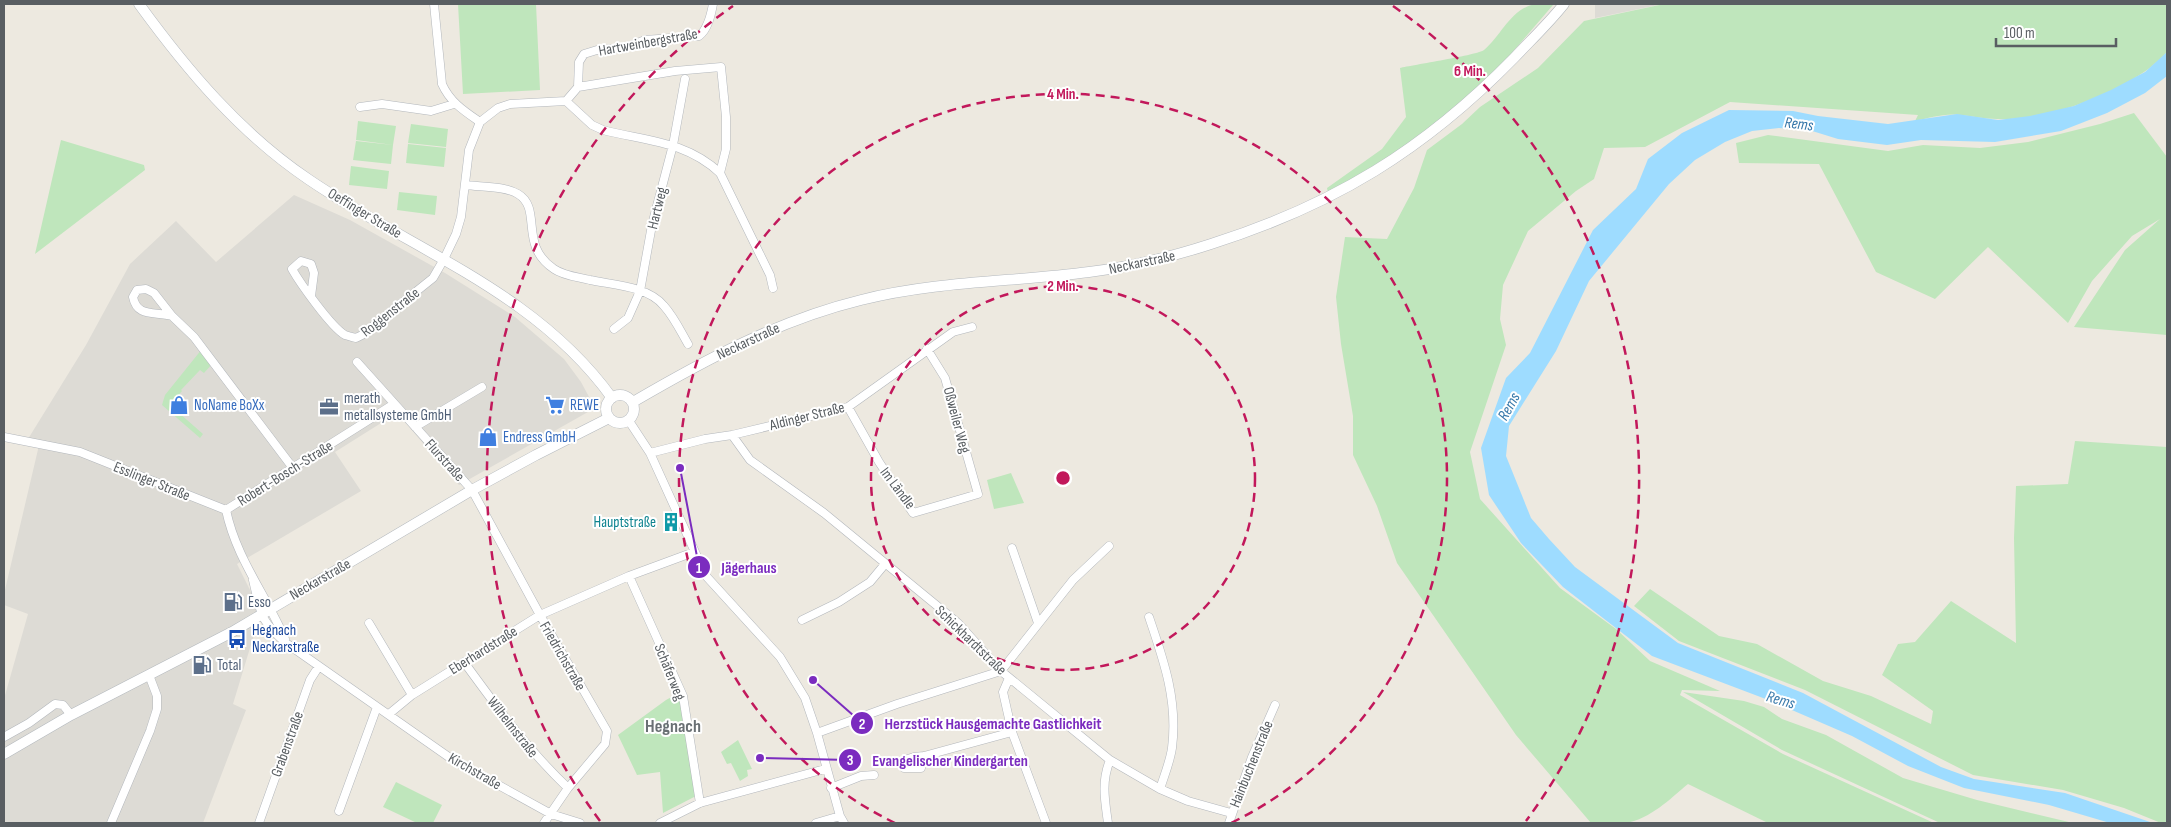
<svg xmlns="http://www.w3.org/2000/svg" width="2171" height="827" viewBox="0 0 2171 827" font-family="'Sofia Sans Condensed',sans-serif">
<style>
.industrial{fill:#dddbd5}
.green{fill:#bfe6bc}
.water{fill:#9edcff}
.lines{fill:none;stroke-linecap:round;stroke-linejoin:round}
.street-casing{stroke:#b3b7bc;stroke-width:9}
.secondary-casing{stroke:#b4b9be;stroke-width:11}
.street{stroke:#fff;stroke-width:8}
.secondary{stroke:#fff;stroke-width:10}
.ring{fill:none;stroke:#c2185b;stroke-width:2.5;stroke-dasharray:9 6}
.labels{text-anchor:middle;stroke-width:4;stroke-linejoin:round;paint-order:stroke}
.street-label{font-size:15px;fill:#595e62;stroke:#fff}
.service-label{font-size:15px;fill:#4e5e75;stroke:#fff;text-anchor:start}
.shop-label{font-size:15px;fill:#366cbe;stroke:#fff;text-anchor:start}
.culture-label{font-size:15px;fill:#0d838f;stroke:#fff;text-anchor:end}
.transit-label{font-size:15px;fill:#164399;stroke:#fff;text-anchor:start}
.water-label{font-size:16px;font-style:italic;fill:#3778aa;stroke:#fff}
.quarter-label{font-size:18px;font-weight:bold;fill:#6a7074;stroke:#fff}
.centre{fill:#c2185b;stroke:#fff;stroke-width:2.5}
.ring-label{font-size:15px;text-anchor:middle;font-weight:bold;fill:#c2185b;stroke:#fff;stroke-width:4;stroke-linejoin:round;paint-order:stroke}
.leader{fill:none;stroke:#7b2cbf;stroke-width:2}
.callout-dot{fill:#7b2cbf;stroke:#fff;stroke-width:2}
.mark-label{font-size:15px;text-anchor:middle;font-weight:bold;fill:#fff}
.callout-label{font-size:16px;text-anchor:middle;font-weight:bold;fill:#7b2cbf;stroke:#fff;stroke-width:4;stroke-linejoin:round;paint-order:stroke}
</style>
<rect width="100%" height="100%" fill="#ede9e0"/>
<path class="industrial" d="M1595 4H1663L1595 18Z
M294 195 350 220 445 273 515 317 564 359 581 382 595 408 459 485 397 413 335 452 361 491 237 564 257 604 253 638 233 704 246 710 203 823H4V699L28 614 4 605V594L40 441 28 439 86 345 130 264 176 221 216 262Z"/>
<path class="green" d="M458 4H536L540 90 463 94Z
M1536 4H1553V5L1492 76 1453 115 1329 198 1327 188 1382 149 1406 117 1400 68C1412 65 1478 55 1484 50 1502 35 1511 8 1536 4Z
M1664 4H2167V52C2160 59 2152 67 2144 72 2105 98 2045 121 1997 119 1985 119 1972 116 1960 115 1945 113 1929 118 1915 121L1918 115 1730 102 1645 147 1604 148 1594 179 1576 191 1528 231 1503 285 1500 319 1506 345 1470 452 1480 499 1560 588 1616 629 1650 661 1720 691 1682 690 1680 695 1783 754 1934 823H1768L1688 784C1670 799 1650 819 1626 823 1615 825 1602 823 1591 823L1516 735 1397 563 1377 506 1353 455V416L1341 344 1336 297 1345 237 1387 239 1414 188 1427 150 1462 124 1480 107 1538 68 1584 21Z
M2134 113 2167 157V335L2074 327 2125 250 2160 219 2132 236 2092 281 2068 323 1988 247 1935 299 1876 272 1819 164 1739 163 1736 143 1768 135 1888 151 1923 145 1980 148 2028 142 2100 124Z
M358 121 396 126 393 145 356 140Z
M411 124 448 129 446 147 408 143Z
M61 140 144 165 145 170 35 254Z
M356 141 393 145 391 164 353 160Z
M408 144 446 148 444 167 406 163Z
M351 166 389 171 387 189 349 185Z
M399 192 437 196 435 215 397 210Z
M202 349 213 363 204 373 200 370 181 390 182 391 170 405 203 434 200 438 162 405 165 395Z
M2075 441 2167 447V823H2161L2124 808 2063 790 1973 775 1805 690 1679 641 1634 606 1650 589 1719 636 1757 644 1823 681 1871 696 1931 724 1933 711 1882 675 1898 644 1915 642 1951 601 2016 643 2014 538 2016 486 2068 484Z
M1011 473 1024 503 994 509 987 480Z
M1683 692 1744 701 1764 707 1782 719 1826 735 1903 778 1977 800 2073 823H1940L1782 750Z
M677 694 682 698 696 796 663 813 660 772 637 775 618 735 666 700Z
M738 740 752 769 747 770 748 776 740 781 731 763 727 764 721 752Z
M396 782 442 805 433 823H417L383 807Z"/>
<path class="water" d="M2167 52V76L2145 93 2107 113 2061 131 1995 142 1921 140 1887 145 1838 139 1809 130 1779 128 1752 131 1725 142 1695 160 1669 184 1589 281 1556 351 1509 426 1506 456 1531 518 1549 539 1575 567 1678 643 1803 693 1941 767 1974 779 2065 793 2153 823H2110L2049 805 1964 788 1908 766 1852 736 1771 701 1652 656 1563 587 1521 543 1489 495 1481 448 1506 378 1530 353 1593 230 1636 189 1648 159 1682 133 1729 110 1793 111 1818 116 1888 124 1957 114 1998 120 2030 116 2074 106 2111 90 2145 72Z"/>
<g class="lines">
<g class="street-casing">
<path id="street" d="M434 4 442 84C450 102 464 111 480 122
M578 87 675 71 721 67 726 117V149L720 173
M566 101 592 125 603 130C646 141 686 141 720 173L770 275 773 288
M360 107 382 104 431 111 454 104
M466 185C481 187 505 186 518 194 543 209 518 245 554 269 564 276 578 277 590 280 613 285 648 286 664 306 674 317 681 332 688 344
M311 296 314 273 311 264 301 261 292 269C300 283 331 327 345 335 348 336 352 337 356 338L362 335 433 278 444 259 456 234 461 217 469 150 480 122 498 108 510 104 566 101 578 87 579 62 584 54 597 50 625 48 645 40 699 36C708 29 711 15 713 4
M172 316C155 311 137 318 133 297L137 290 146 289 154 293 172 316 194 337 293 468
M614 329 628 318 640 291 652 225 673 145 685 79
M357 362 472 490 540 615 607 731 605 744 568 788 544 823
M848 407 879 462 913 513 978 494 945 378 927 349
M629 421 650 453 706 576 780 657 805 698 817 733 840 816 844 823
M415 427 482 387
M732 435 750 460 824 513 958 623 1001 671 1110 760 1160 789 1188 801 1231 813
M4 437 80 452 226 510
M650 453 705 439 732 435 848 407 953 332 972 327
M226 510 394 404
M226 510C236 558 266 595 285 639
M1012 548 1038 623
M629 576 683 696 700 803
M253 580C261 613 259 620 286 643L453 760 551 814 580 823
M1149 617C1164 661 1178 701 1172 748 1170 762 1164 776 1160 789
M802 620 839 602 870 582 885 564
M369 623 412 695
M464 662C496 706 528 750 568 788
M1009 678 1003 692 1012 732 1046 823
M389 714 412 695 540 615 629 576 694 552
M817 733 897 704 1001 671 1073 580 1109 546
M4 737 29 723 55 704 63 705 71 715
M924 756 921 768H904L905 760 914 757 924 756 1012 732
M831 788 861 776 874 775
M339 811 377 707
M111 823 150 731 157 709V696L149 675
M259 823 310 680 319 666
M660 823 700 803 825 769
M816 823 840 816
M1108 823C1105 801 1101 782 1110 760
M1229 823 1252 757 1275 705"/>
</g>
<g class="secondary-casing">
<path id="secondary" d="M139 4C187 70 240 133 308 179 413 251 535 291 612 398
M606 409a14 14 0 1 1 28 0a14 14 0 1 1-28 0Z
M633 402C705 360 779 320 861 300 936 281 1012 282 1089 272 1131 267 1171 257 1211 244 1334 205 1424 150 1514 58 1531 40 1549 23 1564 4
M4 754 71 715 232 632 472 490 536 455 609 418"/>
</g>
<use href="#street" class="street"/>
<use href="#secondary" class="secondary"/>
</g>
<g class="ring">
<circle cx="1063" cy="478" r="192"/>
<path d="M895 823A384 384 0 1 1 1231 823"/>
<path d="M600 821A576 576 0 0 1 733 6M1393 6A576 576 0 0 1 1526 821"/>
</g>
<defs>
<g id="shop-bare" transform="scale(1.5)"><path d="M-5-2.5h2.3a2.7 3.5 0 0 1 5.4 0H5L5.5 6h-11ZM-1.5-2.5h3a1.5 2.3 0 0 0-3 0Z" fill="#3f7fe0" stroke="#fff" stroke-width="2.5" paint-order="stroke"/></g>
<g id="supermarket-bare" transform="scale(1.5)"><path d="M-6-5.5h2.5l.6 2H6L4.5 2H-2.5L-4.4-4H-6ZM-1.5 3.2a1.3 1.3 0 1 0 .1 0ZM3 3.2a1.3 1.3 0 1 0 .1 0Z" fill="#3f7fe0" stroke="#fff" stroke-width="2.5" paint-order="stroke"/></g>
<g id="office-bare" transform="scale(1.5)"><path d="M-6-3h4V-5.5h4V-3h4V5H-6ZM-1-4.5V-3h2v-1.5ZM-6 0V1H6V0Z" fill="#5c6f8a" stroke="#fff" stroke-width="2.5" paint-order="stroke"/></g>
<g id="building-bare" transform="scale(1.5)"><path d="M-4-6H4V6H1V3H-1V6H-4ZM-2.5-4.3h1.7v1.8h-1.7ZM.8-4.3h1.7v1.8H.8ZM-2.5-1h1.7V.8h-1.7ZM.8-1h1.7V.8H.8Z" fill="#0f9aa8" stroke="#fff" stroke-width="2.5" paint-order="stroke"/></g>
<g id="fuel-bare" transform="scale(1.5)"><path d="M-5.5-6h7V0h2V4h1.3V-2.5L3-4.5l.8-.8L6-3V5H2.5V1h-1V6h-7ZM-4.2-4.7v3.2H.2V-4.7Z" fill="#5c6f8a" stroke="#fff" stroke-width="2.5" paint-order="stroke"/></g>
<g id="bus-bare" transform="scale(1.5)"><path d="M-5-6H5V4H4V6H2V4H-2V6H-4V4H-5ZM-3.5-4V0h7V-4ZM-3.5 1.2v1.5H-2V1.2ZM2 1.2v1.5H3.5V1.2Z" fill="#1a4fb4" stroke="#fff" stroke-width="2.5" paint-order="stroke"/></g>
</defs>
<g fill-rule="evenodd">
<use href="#shop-bare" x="179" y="405"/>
<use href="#supermarket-bare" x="555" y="405"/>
<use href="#office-bare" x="329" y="407"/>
<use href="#shop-bare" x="488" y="437"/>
<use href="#building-bare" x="671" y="522"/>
<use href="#fuel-bare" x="233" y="602"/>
<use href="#bus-bare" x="237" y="639"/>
<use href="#fuel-bare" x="202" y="665"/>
</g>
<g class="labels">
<g class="street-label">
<text transform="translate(648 42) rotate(-10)" y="5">Hartweinbergstraße</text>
<text transform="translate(657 208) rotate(-76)" y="5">Hartweg</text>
<text transform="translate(365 213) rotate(31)" y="5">Oeffinger Straße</text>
<text transform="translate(1142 262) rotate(-12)" y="5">Neckarstraße</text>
<text transform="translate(390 312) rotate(-38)" y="5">Roggenstraße</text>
<text transform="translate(748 341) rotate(-25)" y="5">Neckarstraße</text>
<text transform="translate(807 416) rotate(-14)" y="5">Aldinger Straße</text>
<text transform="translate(957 420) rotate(75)" y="5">Oßweiler Weg</text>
<text transform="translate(445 460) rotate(48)" y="5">Flurstraße</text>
<text transform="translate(285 473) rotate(-32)" y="5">Robert-Bosch-Straße</text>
<text transform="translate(152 481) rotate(22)" y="5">Esslinger Straße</text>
<text transform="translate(898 488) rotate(53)" y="5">Im Ländle</text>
<text transform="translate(320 579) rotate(-30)" y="5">Neckarstraße</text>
<text transform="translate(971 640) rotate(44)" y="5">Schickhardtstraße</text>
<text transform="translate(483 650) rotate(-32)" y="5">Eberhardstraße</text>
<text transform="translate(563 656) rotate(60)" y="5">Friedrichstraße</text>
<text transform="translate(670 672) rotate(68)" y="5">Schäferweg</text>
<text transform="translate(513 727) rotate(52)" y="5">Wilhelmstraße</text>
<text transform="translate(287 744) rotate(-70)" y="5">Grabenstraße</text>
<text transform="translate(1251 764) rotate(-68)" y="5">Hainbuchenstraße</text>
<text transform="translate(475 771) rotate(30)" y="5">Kirchstraße</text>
</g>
<g class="service-label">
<text x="344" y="403">merath<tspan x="344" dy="17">metallsysteme GmbH</tspan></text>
<text x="248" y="607">Esso</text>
<text x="217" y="670">Total</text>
</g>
<g class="shop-label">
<text x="194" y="410">NoName BoXx</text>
<text x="570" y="410">REWE</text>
<text x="503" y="442">Endress GmbH</text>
</g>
<g class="culture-label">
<text x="656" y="527">Hauptstraße</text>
</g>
<g class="transit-label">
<text x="252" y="635">Hegnach<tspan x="252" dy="17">Neckarstraße</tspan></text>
</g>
<g class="water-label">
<text transform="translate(1799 123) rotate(7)" y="6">Rems</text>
<text transform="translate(1508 406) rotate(-61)" y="6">Rems</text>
<text transform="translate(1781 699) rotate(16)" y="6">Rems</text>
</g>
<g class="quarter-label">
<text x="673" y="732">Hegnach</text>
</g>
</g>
<circle cx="1063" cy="478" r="8" class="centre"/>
<g class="ring-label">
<text x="1470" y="76">6 Min.</text>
<text x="1063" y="99">4 Min.</text>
<text x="1063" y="291">2 Min.</text>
</g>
<path class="leader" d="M680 468L699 567M813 680L862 723M760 758L850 760"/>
<g class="callout-dot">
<circle cx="680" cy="468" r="5"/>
<circle cx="813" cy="680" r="5"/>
<circle cx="760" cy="758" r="5"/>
<circle cx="699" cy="567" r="12"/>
<circle cx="862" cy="723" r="12"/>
<circle cx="850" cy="760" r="12"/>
</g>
<g class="mark-label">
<text x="699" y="573">1</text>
<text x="862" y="729">2</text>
<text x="850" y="765">3</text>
</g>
<g class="callout-label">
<text x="749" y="573">Jägerhaus</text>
<text x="993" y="729">Herzstück Hausgemachte Gastlichkeit</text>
<text x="950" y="766">Evangelischer Kindergarten</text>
</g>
<rect width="2171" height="827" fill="none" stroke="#595e62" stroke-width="10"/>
<path d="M1996 38v8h120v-8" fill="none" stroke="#595e62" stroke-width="2.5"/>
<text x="2004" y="38" font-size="15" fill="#595e62" stroke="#ffffff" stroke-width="4" paint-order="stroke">100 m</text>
</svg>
